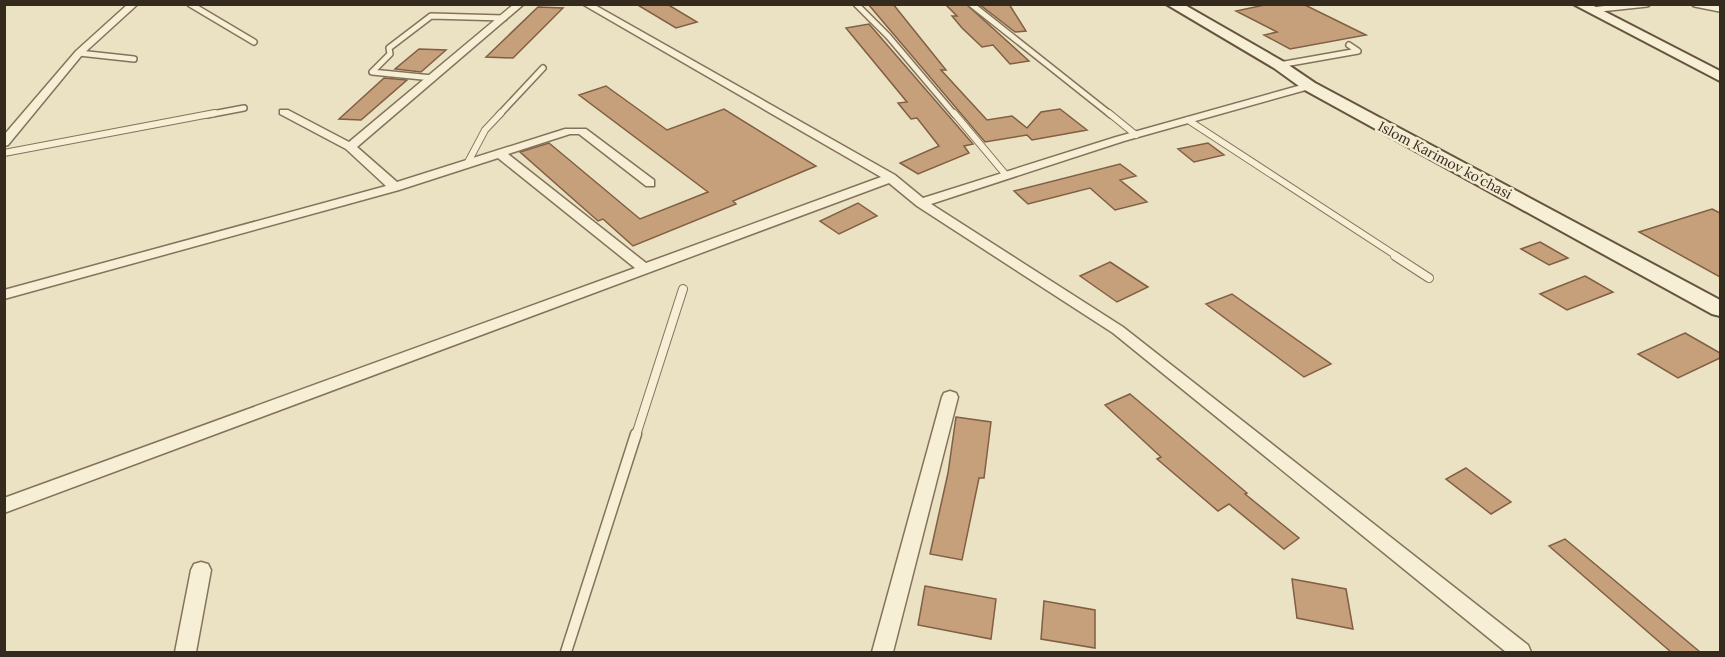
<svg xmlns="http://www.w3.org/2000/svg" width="1725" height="657" viewBox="0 0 1725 657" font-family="Lora,serif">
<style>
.building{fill:#c69f7b;stroke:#815f43;stroke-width:1.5}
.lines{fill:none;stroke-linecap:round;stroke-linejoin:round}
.lane-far3-casing{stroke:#84735b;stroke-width:8}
.lane-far2-casing{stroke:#84735b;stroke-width:8}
.lane-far1-casing{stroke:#84735b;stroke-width:10}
.lane-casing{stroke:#84735b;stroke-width:13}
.street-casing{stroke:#84735b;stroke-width:3}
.secondary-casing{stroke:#65543e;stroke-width:4}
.lane-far3{stroke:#f6eed5;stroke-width:5}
.lane-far2{stroke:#f6eed5;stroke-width:6}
.lane-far1{stroke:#f6eed5;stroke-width:8}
.lane{stroke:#f6eed5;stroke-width:10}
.street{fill:#f6eed5;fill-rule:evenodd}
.secondary{fill:#f6eed5;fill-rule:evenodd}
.labels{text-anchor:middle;stroke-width:5;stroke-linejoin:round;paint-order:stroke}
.far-street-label{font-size:14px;fill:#342a1e;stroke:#f3ebd2}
</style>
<rect width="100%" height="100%" fill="#ebe1c3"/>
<path class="building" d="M636 4H667L697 22 676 28Z
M868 4H893L946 70H941L987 120 1012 116 1027 128 1041 112 1060 109 1087 130 1032 140 1027 135 985 142Z
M945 4H966L1029 61 1010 64 993 45 982 47 962 28 952 16H957Z
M979 4H1009L1026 31 1015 32Z
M1269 4H1303L1366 35 1290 49 1264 35 1277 32 1236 11Z
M538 7 563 8 513 58 486 57Z
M869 24 973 144 964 146 969 153 918 174 900 163 939 146 917 118 911 119 898 103 907 102 846 28Z
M419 49 446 50 421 72 395 69Z
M384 78 407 80 361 120 339 119Z
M606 86 667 130 724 109 816 166 733 201 736 204 633 246 603 219 598 221 520 152 549 143 640 219 708 192 579 95Z
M1208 143 1224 155 1194 162 1178 149Z
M1120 164 1136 176 1120 180 1147 202 1115 210 1090 188 1028 204 1014 191Z
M858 203 877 216 839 234 820 221Z
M1712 209 1720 213V277L1639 232Z
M1540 242 1568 258 1549 265 1521 249Z
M1110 262 1148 287 1117 302 1080 276Z
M1585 276 1613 292 1567 310 1540 294Z
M1232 294 1331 364 1304 377 1206 304Z
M1685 333 1720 353V358L1678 378 1638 354Z
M1130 394 1247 493 1245 494 1299 538 1284 549 1229 504 1218 511 1157 459 1161 457 1105 405Z
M956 417 991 422 984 478H979L962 560 930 554 948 473Z
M1466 468 1511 502 1491 514 1446 479Z
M1565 539 1700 652H1671L1549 546Z
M1292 579 1346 589 1353 629 1297 618Z
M925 586 996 599 991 639 918 625Z
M1044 601 1095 610V648L1041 639Z"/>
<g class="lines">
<g class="lane-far3-casing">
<path id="lane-far3" d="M190 4 254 42
M856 4 888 36 955 115
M971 4 1111 115
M1695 4 1720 9
M1591 10 1647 4
M79 53 134 59
M1279 65 1358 51 1349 45
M432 78 372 72 390 54 389 48 431 16 504 18
M207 115 244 108
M499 115 543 68"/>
</g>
<g class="lane-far2-casing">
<path id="lane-far2" d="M954 113 1006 175
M1109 113 1136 135
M1188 120 1398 257
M4 153 215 113
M467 164 485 130 501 113"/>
</g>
<g class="lane-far1-casing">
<path id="lane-far1" d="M1395 256 1429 278
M636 435 683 289"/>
</g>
<g class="lane-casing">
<path id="lane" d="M566 652 636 434"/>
</g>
<g class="street-casing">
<path id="street" d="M128 4H138L82 55 8 145 4 146V135L76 51Z
M514 4H524L357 147 397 182 565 129H586L654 180V186H646L579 134H570L508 154 646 263 881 177 582 4H593L895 175 923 198 1116 137 1305 84H1313V88L1124 141 931 204 1123 327 1528 645 1531 652H1506L1113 333 917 206 889 183 4 513V498L635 268 498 158 399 190 4 299V290L386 186 346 149 280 114V110H288L349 142Z
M950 391 956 393 958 397 893 652H872L942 397 944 393Z
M201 562 208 564 211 570 196 652H175L191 570 194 564Z"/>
</g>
<g class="secondary-casing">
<path id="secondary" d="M1166 4H1183L1284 62 1315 83 1720 300V316L1712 314 1303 89 1274 68Z
M1573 4H1590L1720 71V81Z"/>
</g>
<use href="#lane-far3" class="lane-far3"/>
<use href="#lane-far2" class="lane-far2"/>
<use href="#lane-far1" class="lane-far1"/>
<use href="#lane" class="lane"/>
<use href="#street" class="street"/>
<use href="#secondary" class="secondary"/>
</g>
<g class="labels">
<g class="far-street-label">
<text transform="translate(1445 160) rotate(28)" y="5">Islom Karimov ko'chasi</text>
</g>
</g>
<rect width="1725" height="657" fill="none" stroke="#342a1e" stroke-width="12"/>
</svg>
